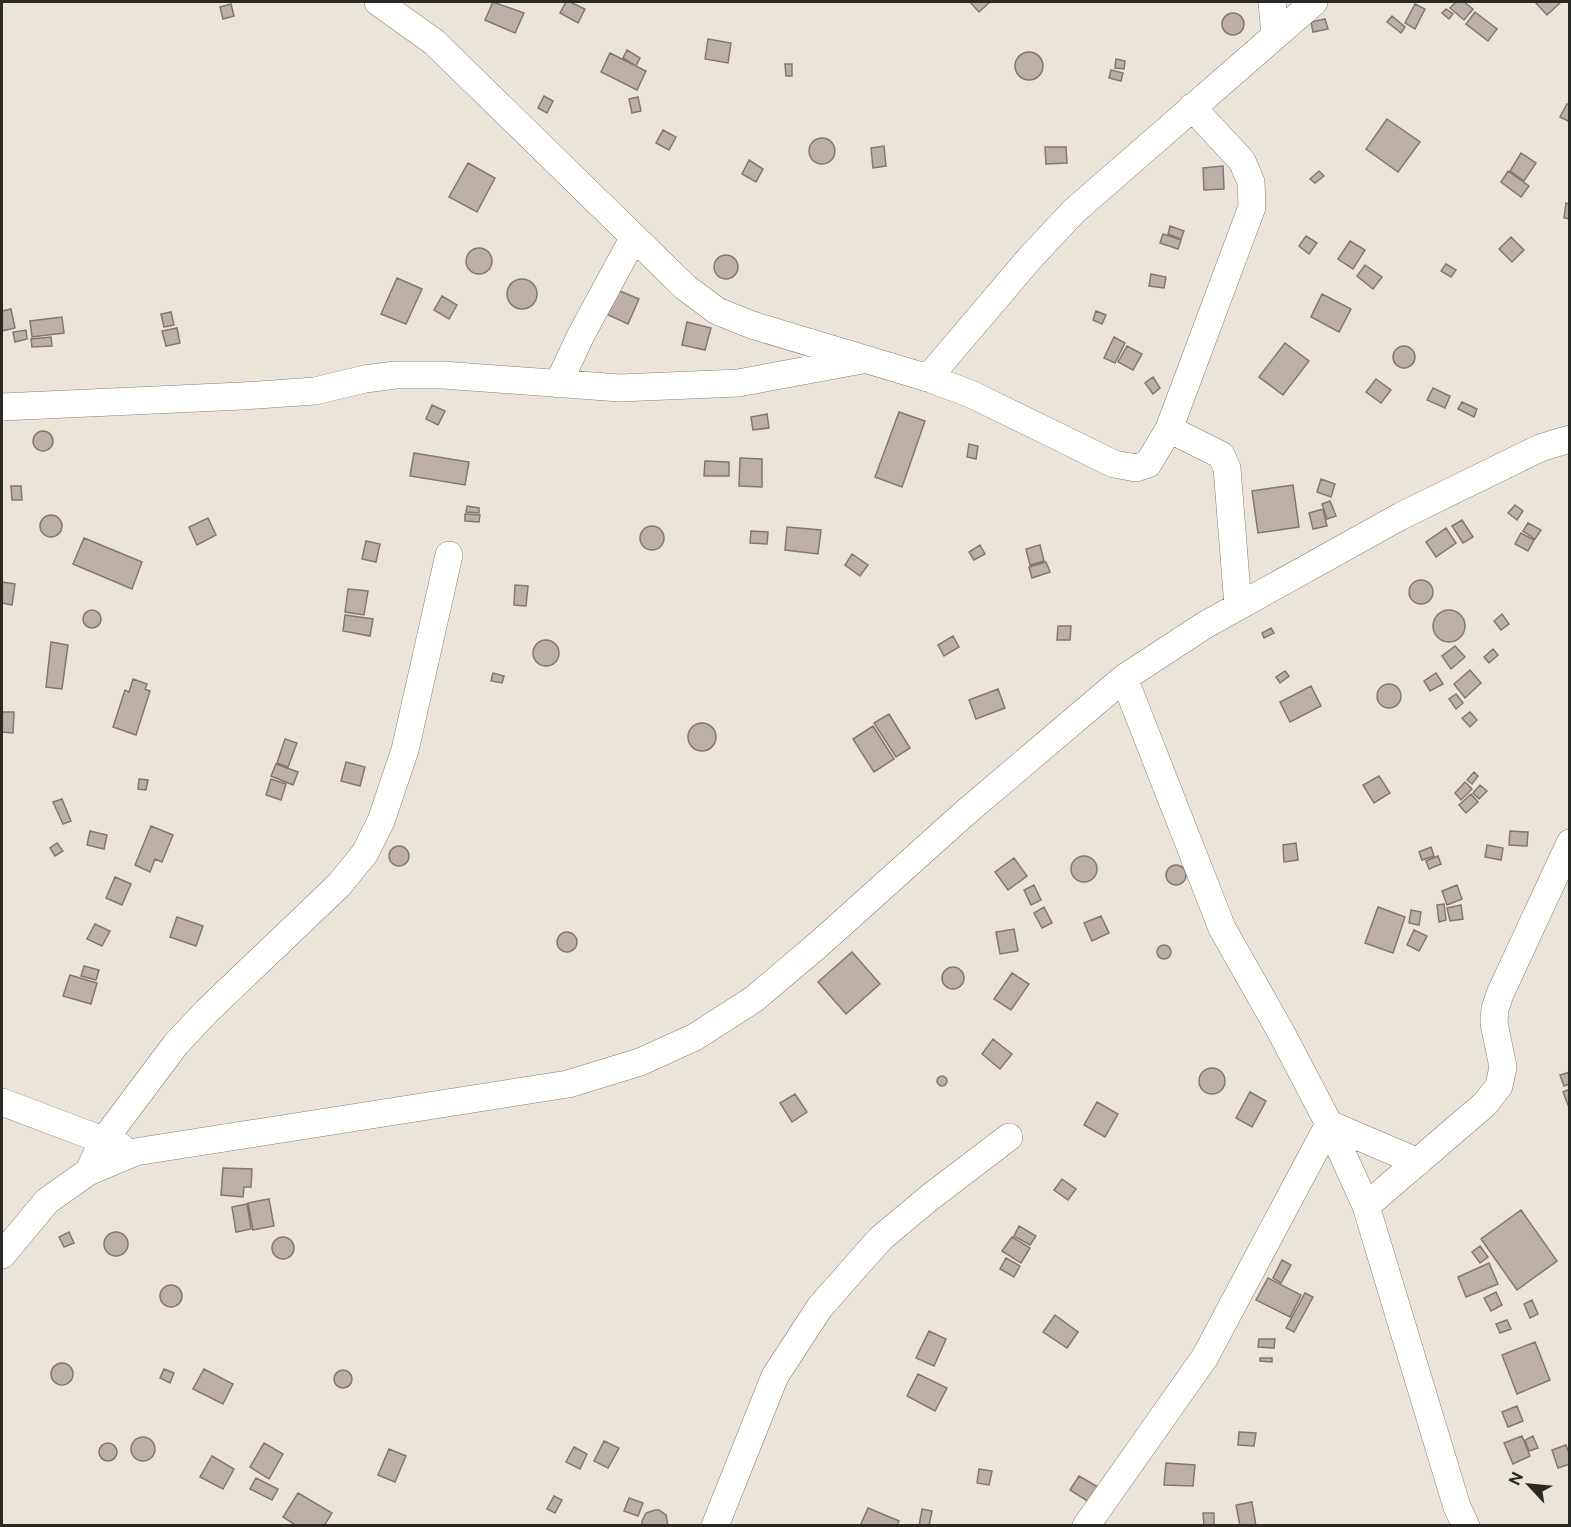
<svg xmlns="http://www.w3.org/2000/svg" width="1571" height="1527" viewBox="0 0 1571 1527" font-family="'Public Sans',sans-serif">
<style>
.building{fill:#bbafa8;stroke:#837871;stroke-width:1.5}
.lines{fill:none;stroke-linecap:round;stroke-linejoin:round}
.street-casing{stroke:#868075;stroke-width:28}
.street{stroke:#fff;stroke-width:27}
</style>
<rect width="100%" height="100%" fill="#ebe4d9"/>
<path class="building" d="M493 2 524 13 515 33 485 20Z
M566 2H570L585 9 578 23 560 13Z
M970 2H990L979 12Z
M1456 2H1464L1473 9 1464 20 1450 8Z
M1535 2H1561L1547 15Z
M231 4 234 16 223 19 220 7Z
M1415 4 1425 9 1415 29 1405 23Z
M1446 9 1453 14 1449 19 1442 13Z
M1475 12 1497 29 1488 41 1466 24Z
M1222 24a11 11 0 1 1 22 0a11 11 0 1 1-22 0Z
M1392 16 1405 27 1401 33 1387 22Z
M1325 19 1328 29 1313 32 1311 22Z
M708 39 731 43 728 63 705 59Z
M627 50 640 58 636 66 623 58Z
M1015 66a14 14 0 1 1 28 0a14 14 0 1 1-28 0Z
M610 53 646 71 637 90 601 72Z
M1116 59 1125 61 1124 69 1115 68Z
M785 64H792V76H786Z
M1111 70 1123 73 1121 81 1109 78Z
M544 96 553 101 547 113 538 108Z
M638 97 641 111 632 113 629 99Z
M1567 104 1570 105V122L1560 117Z
M1387 119 1420 142 1398 172 1366 149Z
M663 130 676 137 669 150 656 143Z
M809 151a13 13 0 1 1 26 0a13 13 0 1 1-26 0Z
M884 146 886 166 873 168 871 148Z
M1045 147H1066L1067 163 1046 164Z
M1521 153 1536 163 1524 181 1510 171Z
M749 160 763 169 756 182 742 174Z
M468 163 495 178 477 212 449 197Z
M1223 166 1224 189 1204 190 1203 168Z
M1319 171 1324 176 1315 183 1310 179Z
M1508 171 1529 186 1521 197 1501 182Z
M1566 203 1570 204V219L1564 218Z
M1170 226 1184 231 1181 239 1168 234Z
M1163 234 1181 240 1178 249 1160 243Z
M1306 236 1317 243 1309 254 1299 246Z
M1511 237 1524 250 1512 262 1499 249Z
M1350 241 1365 250 1353 269 1338 259Z
M466 261a13 13 0 1 1 26 0a13 13 0 1 1-26 0Z
M714 267a12 12 0 1 1 24 0a12 12 0 1 1-24 0Z
M1446 264 1456 270 1451 277 1441 271Z
M1365 265 1382 277 1373 289 1357 276Z
M1151 274 1166 277 1164 288 1149 286Z
M397 278 422 289 406 324 381 314Z
M507 294a15 15 0 1 1 30 0a15 15 0 1 1-30 0Z
M615 289 639 299 628 324 604 313Z
M1322 294 1351 309 1339 332 1311 317Z
M442 296 457 305 449 319 434 310Z
M11 309 15 328 2 331V311Z
M1096 311 1106 315 1102 324 1093 320Z
M171 312 174 325 164 327 161 314Z
M62 317 64 333 32 337 30 321Z
M687 322 711 328 705 350 682 345Z
M177 328 180 343 166 346 162 331Z
M26 330 27 339 15 342 13 332Z
M51 337 52 346 32 347 31 339Z
M1114 337 1125 343 1115 363 1104 358Z
M1285 343 1309 361 1283 395 1259 377Z
M1393 357a11 11 0 1 1 22 0a11 11 0 1 1-22 0Z
M1127 346 1142 354 1133 370 1118 362Z
M1153 377 1160 388 1153 394 1145 383Z
M1376 379 1391 390 1381 403 1366 392Z
M1433 388 1450 396 1445 408 1427 400Z
M1462 402 1477 409 1474 417 1458 409Z
M432 405 445 411 438 425 426 419Z
M899 412 925 421 902 487 875 477Z
M767 414 769 428 753 430 751 417Z
M33 441a10 10 0 1 1 20 0a10 10 0 1 1-20 0Z
M969 444 978 446 976 459 967 457Z
M414 453 469 462 465 485 410 476Z
M740 458 762 459V487L739 486Z
M705 461 729 462V476H704Z
M1321 479 1335 484 1331 497 1317 492Z
M1293 485 1299 527 1258 533 1252 491Z
M11 486H21L22 500H12Z
M1330 501 1336 516 1327 519 1322 504Z
M1515 505 1523 511 1517 520 1508 513Z
M467 506 479 508V513L466 512Z
M1323 509 1327 526 1313 529 1309 513Z
M465 514 480 515 479 522 465 521Z
M40 526a11 11 0 1 1 22 0a11 11 0 1 1-22 0Z
M208 518 216 535 197 545 189 527Z
M1462 520 1473 537 1463 543 1452 526Z
M1528 523 1541 530 1535 539 1523 531Z
M640 538a12 12 0 1 1 24 0a12 12 0 1 1-24 0Z
M787 527 821 530 818 554 785 550Z
M1446 528 1456 543 1436 557 1426 542Z
M751 531 768 532 767 544 750 543Z
M1521 533 1534 540 1528 551 1515 544Z
M84 538 142 562 132 589 73 564Z
M366 541 380 544 376 562 362 559Z
M980 545 985 554 974 560 969 552Z
M1040 545 1044 561 1030 565 1026 549Z
M852 554 868 565 860 576 845 565Z
M1046 562 1050 572 1032 578 1029 567Z
M1409 592a12 12 0 1 1 24 0a12 12 0 1 1-24 0Z
M2 582 15 584 12 605 2 603Z
M515 585 528 586 526 606 514 605Z
M348 589 368 591 364 615 345 612Z
M1433 626a16 16 0 1 1 32 0a16 16 0 1 1-32 0Z
M83 619a9 9 0 1 1 18 0a9 9 0 1 1-18 0Z
M1502 614 1509 624 1501 630 1494 621Z
M345 615 373 619 370 636 343 631Z
M1058 626H1071L1070 640H1057Z
M1271 628 1274 633 1264 638 1262 633Z
M953 636 959 647 944 656 938 645Z
M533 653a13 13 0 1 1 26 0a13 13 0 1 1-26 0Z
M51 642 68 645 62 689 46 687Z
M1455 646 1465 657 1451 669 1442 656Z
M1493 649 1498 655 1489 663 1484 657Z
M1470 670 1481 683 1465 698 1454 684Z
M1285 671 1289 676 1280 683 1276 677Z
M493 673 504 676 502 683 491 681Z
M1436 673 1443 684 1430 691 1424 681Z
M133 679 147 684 145 689 150 691 136 735 113 727 125 690 129 692Z
M1377 696a12 12 0 1 1 24 0a12 12 0 1 1-24 0Z
M1311 686 1321 706 1290 722 1280 702Z
M998 689 1005 708 976 719 969 700Z
M1456 694 1463 703 1456 709 1449 699Z
M2 712H14L13 733 2 732Z
M1470 712 1477 720 1470 727 1462 718Z
M889 714 910 748 896 757 874 723Z
M688 737a14 14 0 1 1 28 0a14 14 0 1 1-28 0Z
M873 726 894 759 874 772 853 739Z
M285 739 297 743 288 767 277 763Z
M346 762 365 767 360 786 341 781Z
M276 764 298 772 293 785 271 776Z
M1474 772 1478 776 1472 784 1467 780Z
M1379 776 1390 793 1374 803 1363 785Z
M139 779 148 780 146 790 138 789Z
M271 779 286 784 281 800 266 795Z
M1465 782 1472 789 1461 800 1455 793Z
M1480 785 1487 791 1479 799 1473 793Z
M1471 794 1478 802 1466 813 1459 805Z
M62 799 71 821 63 824 53 802Z
M151 826 173 835 162 862 155 859 150 872 135 865Z
M90 831 107 835 104 849 87 845Z
M1510 831 1528 832 1527 846 1509 845Z
M57 843 63 851 55 856 50 848Z
M1296 843 1298 860 1284 862 1283 845Z
M1487 845 1503 848 1501 860 1485 857Z
M389 856a10 10 0 1 1 20 0a10 10 0 1 1-20 0Z
M1431 847 1434 856 1422 860 1419 852Z
M1071 869a13 13 0 1 1 26 0a13 13 0 1 1-26 0Z
M1438 856 1441 864 1429 869 1426 861Z
M1014 858 1027 876 1008 890 995 872Z
M1166 875a10 10 0 1 1 20 0a10 10 0 1 1-20 0Z
M115 877 131 884 122 905 106 898Z
M1034 885 1041 900 1031 905 1024 890Z
M1457 885 1462 899 1447 905 1442 891Z
M1444 904 1446 920 1439 922 1437 905Z
M1461 905 1463 919 1450 921 1447 908Z
M1044 907 1052 923 1042 928 1034 913Z
M1378 907 1405 917 1393 953 1365 943Z
M1411 910 1421 912 1419 925 1409 923Z
M1101 916 1109 933 1092 941 1084 923Z
M177 917 203 926 196 946 170 937Z
M95 924 110 931 102 946 87 939Z
M1014 929 1018 951 1000 954 996 932Z
M1414 930 1427 936 1419 951 1407 945Z
M557 942a10 10 0 1 1 20 0a10 10 0 1 1-20 0Z
M1157 952a7 7 0 1 1 14 0a7 7 0 1 1-14 0Z
M852 952 880 984 846 1014 818 982Z
M84 966 99 970 96 980 81 976Z
M942 978a11 11 0 1 1 22 0a11 11 0 1 1-22 0Z
M1012 973 1029 984 1011 1010 994 999Z
M70 975 97 983 91 1004 63 996Z
M993 1039 1012 1054 1000 1069 982 1054Z
M1199 1081a13 13 0 1 1 26 0a13 13 0 1 1-26 0Z
M1570 1072V1084L1564 1086 1560 1075Z
M937 1081a5 5 0 1 1 10 0a5 5 0 1 1-10 0Z
M1570 1089V1110L1563 1092Z
M1250 1092 1266 1101 1252 1127 1236 1118Z
M795 1094 807 1112 792 1122 780 1103Z
M1097 1102 1118 1114 1105 1137 1084 1125Z
M223 1168 252 1169 251 1187H244L243 1197 221 1195Z
M1062 1179 1076 1189 1068 1200 1054 1190Z
M269 1199 274 1226 253 1230 248 1203Z
M247 1204 251 1229 236 1232 232 1207Z
M1521 1210 1557 1261 1517 1290 1481 1239Z
M1019 1226 1036 1236 1030 1245 1014 1236Z
M104 1244a12 12 0 1 1 24 0a12 12 0 1 1-24 0Z
M69 1232 74 1243 64 1247 59 1237Z
M1012 1237 1030 1248 1021 1263 1002 1251Z
M272 1248a11 11 0 1 1 22 0a11 11 0 1 1-22 0Z
M1480 1246 1488 1257 1480 1263 1472 1252Z
M1006 1258 1020 1266 1014 1277 1000 1269Z
M1282 1260 1291 1265 1281 1283 1273 1278Z
M1489 1263 1498 1284 1466 1297 1458 1277Z
M1268 1278 1301 1295 1290 1317 1256 1300Z
M160 1296a11 11 0 1 1 22 0a11 11 0 1 1-22 0Z
M1496 1292 1502 1305 1491 1311 1484 1298Z
M1305 1293 1313 1297 1294 1332 1286 1328Z
M1532 1300 1538 1314 1530 1318 1524 1304Z
M1055 1315 1078 1332 1067 1348 1043 1332Z
M1507 1320 1511 1329 1500 1333 1496 1324Z
M929 1331 946 1339 934 1366 916 1358Z
M1259 1339H1275L1274 1348 1258 1347Z
M1535 1342 1550 1380 1517 1394 1502 1355Z
M1260 1358H1272V1362L1260 1361Z
M51 1374a11 11 0 1 1 22 0a11 11 0 1 1-22 0Z
M164 1369 174 1373 170 1383 160 1378Z
M204 1369 233 1384 223 1404 193 1389Z
M334 1379a9 9 0 1 1 18 0a9 9 0 1 1-18 0Z
M918 1374 947 1388 935 1411 907 1396Z
M1517 1406 1523 1421 1508 1427 1502 1412Z
M1239 1432 1256 1433 1254 1446 1238 1445Z
M1522 1436 1530 1456 1513 1464 1504 1443Z
M1533 1436 1538 1448 1529 1451 1525 1440Z
M131 1449a12 12 0 1 1 24 0a12 12 0 1 1-24 0Z
M604 1441 619 1448 608 1468 594 1461Z
M99 1452a9 9 0 1 1 18 0a9 9 0 1 1-18 0Z
M264 1443 283 1454 269 1479 250 1467Z
M1566 1445 1570 1455V1464L1558 1468 1552 1450Z
M574 1447 587 1454 580 1469 566 1462Z
M389 1449 406 1456 395 1482 378 1475Z
M212 1456 234 1469 223 1489 200 1477Z
M1166 1463 1195 1465 1193 1486 1164 1485Z
M979 1469 992 1471 989 1485 977 1483Z
M1079 1476 1098 1487 1089 1502 1070 1490Z
M256 1478 278 1489 272 1500 250 1489Z
M298 1493 332 1513 324 1526H297L283 1517Z
M554 1496 562 1500 555 1513 547 1509Z
M629 1498 643 1503 638 1516 624 1511Z
M1252 1502 1256 1526H1240L1236 1505Z
M868 1508 899 1521 897 1526H860Z
M922 1509 932 1511 929 1526H919Z
M655 1510H659L666 1515 668 1526H642V1521L646 1513Z
M1203 1513H1214V1525L1204 1526Z"/>
<g class="lines">
<g class="street-casing">
<path id="street" d="M378 2 434 42 685 287 717 311 752 325 928 378 971 394 1114 464 1136 468 1148 464 1169 429 1252 207 1251 182 1242 161 1192 107
M1272 2 1275 36
M928 378 1030 258 1074 211 1314 2
M558 384 581 335 634 237
M2 407 242 396 315 391 365 379 395 375H443L620 388 738 383 862 360
M1169 429 1221 455 1227 468 1238 606
M1124 678 1222 928 1282 1034 1329 1124 1366 1206 1457 1507 1466 1526
M2 1102 121 1147
M88 1172 104 1140 176 1044 207 1011 339 885 365 853 381 821 405 750 449 555
M1366 1206 1485 1104 1499 1086 1503 1067 1494 1023 1495 1009 1500 994 1570 843
M2 1255 47 1201 88 1172 135 1152 568 1084 640 1062 695 1037 754 999 819 944 965 813 1124 678 1205 625 1401 516 1540 448 1570 439
M715 1526 775 1376 820 1307 880 1239 929 1198 1009 1137
M1086 1526 1205 1357 1329 1124 1418 1162"/>
</g>
<use href="#street" class="street"/>
</g>
<rect width="1571" height="1527" fill="none" stroke="#2b2924" stroke-width="6"/>
<g transform="translate(1529 1485) rotate(296)" stroke="#ebe4d9" stroke-width="4.5" paint-order="stroke">
<path d="M0-4.5L10 22L0 15L-10 22Z" fill="#2b2924"/>
<text y="-9" font-size="16" font-weight="bold" text-anchor="middle" fill="#2b2924">N</text>
</g>
</svg>
